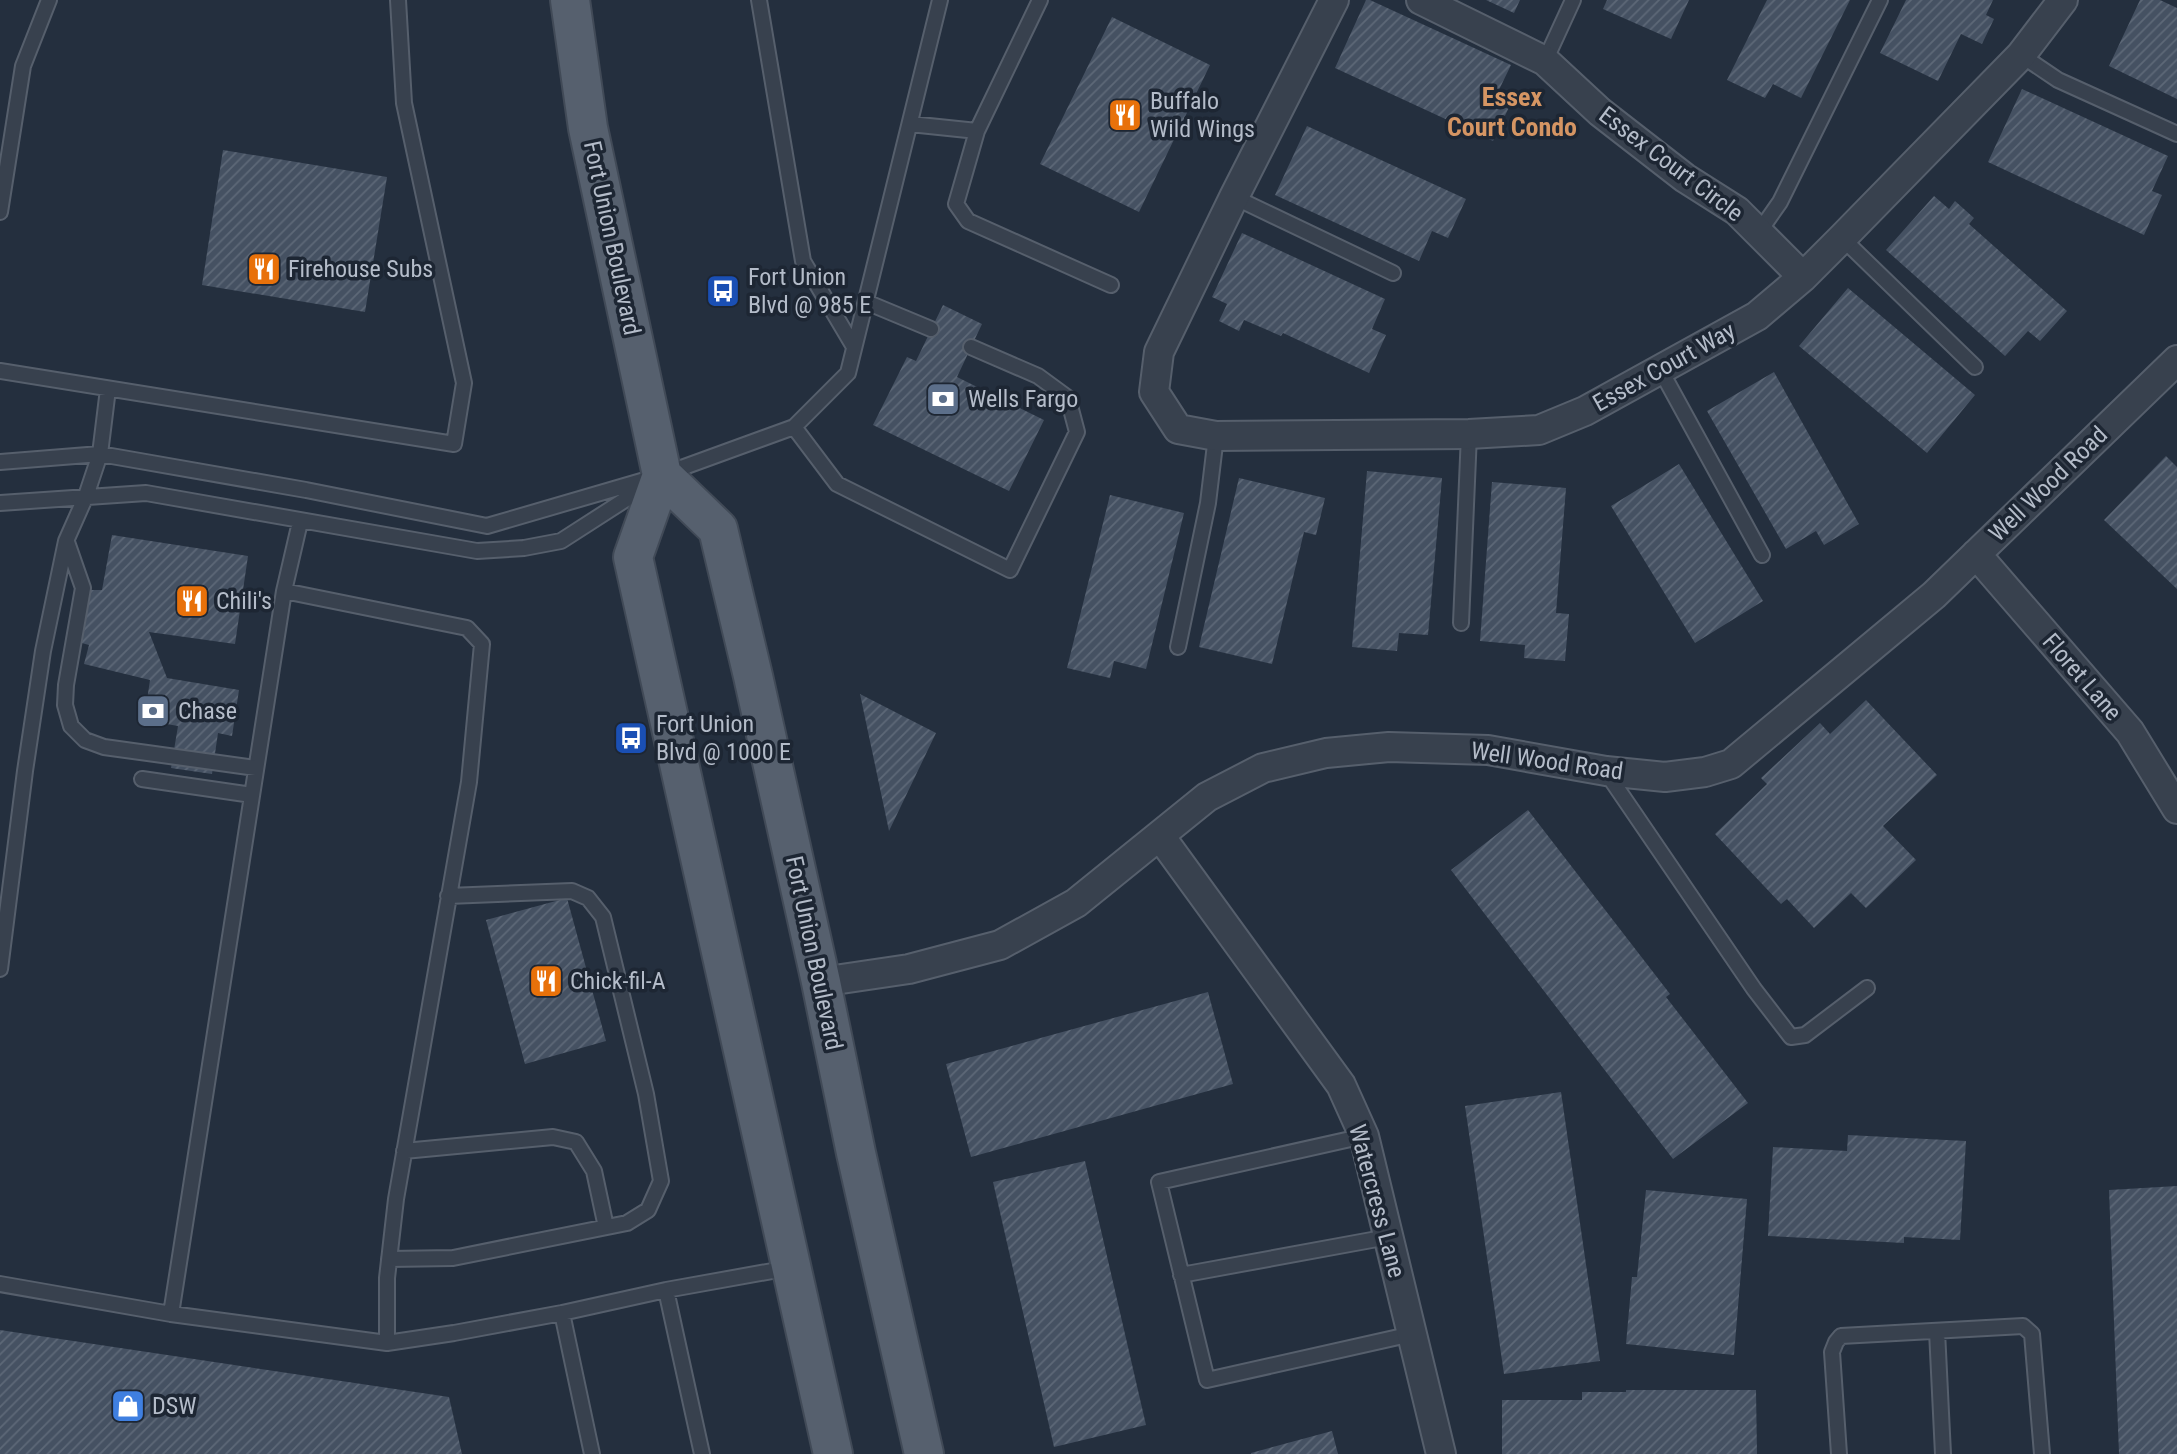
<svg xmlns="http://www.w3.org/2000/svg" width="2177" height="1454" viewBox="0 0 2177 1454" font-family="'Roboto Condensed',sans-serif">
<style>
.building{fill:url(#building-hatch)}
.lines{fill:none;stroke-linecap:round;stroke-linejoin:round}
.service-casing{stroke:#565f6c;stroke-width:18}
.minor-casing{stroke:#565f6c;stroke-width:32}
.primary-casing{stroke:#414a57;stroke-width:42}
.service{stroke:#38414e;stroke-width:14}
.minor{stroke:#38414e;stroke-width:28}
.primary{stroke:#56606e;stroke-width:38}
.labels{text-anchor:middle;stroke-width:7;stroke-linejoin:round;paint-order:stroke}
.poi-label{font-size:24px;fill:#b4bcc9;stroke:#1d2633;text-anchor:start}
.street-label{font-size:24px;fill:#b4bcc9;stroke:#1d2633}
.neighbourhood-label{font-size:26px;font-weight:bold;fill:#d59563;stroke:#1d2633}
</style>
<defs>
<pattern id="building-hatch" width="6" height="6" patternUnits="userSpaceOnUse" patternTransform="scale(1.75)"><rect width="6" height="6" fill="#455162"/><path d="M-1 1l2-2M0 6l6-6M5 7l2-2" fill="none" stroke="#5d6877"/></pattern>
</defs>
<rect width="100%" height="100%" fill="#242f3e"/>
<path class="building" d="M1366 0H1370L1511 65 1496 96 1511 103 1493 141 1335 68Z
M1486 0H1520L1514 13Z
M1607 0H1689L1671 39 1603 9Z
M1767 0H1850L1801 98 1773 84 1765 98 1727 80Z
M1906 0H1993L1986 15 1994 19 1982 44 1961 34 1938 81 1880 53Z
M2140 0H2160L2177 8V99L2109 66Z
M1112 17 1210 65 1139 212 1040 164Z
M2022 89 2168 156 2152 191 2162 195 2144 235 1988 162Z
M1307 126 1466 199 1448 238 1432 231 1419 261 1275 195Z
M223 150 387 177 365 312 202 285Z
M1934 196 1949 209 1955 201 1974 218 1969 224 2067 311 2040 341 2028 331 2005 356 1886 250Z
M1242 233 1385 299 1372 329 1386 335 1369 373 1283 333 1281 336 1244 320 1239 331 1219 321 1227 304 1212 297Z
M1848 288 1975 395 1927 453 1799 346Z
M943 305 982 324 957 377 1044 420 1009 491 873 425 907 357 916 361Z
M1774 372 1859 524 1824 545 1816 531 1786 549 1707 411Z
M2166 456 2177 467V589L2104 520Z
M1679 464 1763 601 1695 643 1611 506Z
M1367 471 1442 478 1428 635 1399 633 1397 651 1352 647Z
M1239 478 1325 498 1316 535 1304 532 1272 664 1199 647Z
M1492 482 1566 488 1556 613 1569 614 1565 661 1524 658 1525 645 1480 641Z
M1110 495 1184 513 1146 669 1114 661 1110 678 1067 668Z
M112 535 248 556 235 644 149 632 167 678 239 690 232 736 218 733 212 774 171 768 178 726 144 720 150 680 84 664 89 645 78 642 88 590H102Z
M860 694 936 733 889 831Z
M1866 700 1937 775 1883 826 1916 860 1866 908 1851 893 1814 928 1787 899 1781 904 1715 834 1767 784 1761 778 1820 723 1830 734Z
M1528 810 1670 994 1666 997 1748 1103 1673 1159 1451 870Z
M567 898 606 1041 525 1064 486 920Z
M1208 992 1233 1084 971 1157 946 1064Z
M1561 1092 1600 1361 1504 1374 1465 1106Z
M1848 1135 1966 1141 1960 1240 1904 1237V1243L1768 1236 1773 1147 1847 1151Z
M1085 1161 1146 1425 1054 1447 993 1182Z
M2177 1186V1454H2119L2109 1190Z
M1646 1190 1747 1199 1734 1355 1626 1344 1632 1277H1637Z
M0 1330 449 1397 462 1454H0Z
M1626 1390H1756L1757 1454H1502V1400H1582V1392H1626Z
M1332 1431 1338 1454H1251V1453Z"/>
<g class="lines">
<g class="service-casing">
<path id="service" d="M759 0 803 261 854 347
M2021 55 2058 80 2177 134
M1545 61 1573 0
M910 124 977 131 1040 0
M977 131 956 204 968 221 1111 285
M1234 197 1393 273
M0 212 23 66 49 0
M1759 232 1780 202 1880 0
M1842 238 1975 367
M866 302 931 329
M1660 369 1762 555
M0 371 454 444 464 383 404 103 398 0
M794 427 837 484 1010 570 1077 432 1068 398 1038 376 971 347
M0 462 100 454 306 490 487 526 662 475 794 427 848 373 940 0
M0 503 146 493 477 551 524 548 561 541 648 485
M67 542 83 588 66 685 65 705 71 726 85 740 104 747 256 768
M284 591 467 628 482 644 469 782 396 1199 387 1278V1343
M1461 623 1469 434
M1178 647 1208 503 1216 436
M1606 772 1754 989 1791 1037 1805 1035 1867 988
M142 779 252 795
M0 969 25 771 43 651 66 541 86 496 100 454 108 389
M1364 1136 1159 1182 1207 1380 1412 1334
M404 1151 553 1137 576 1142 594 1171 606 1227
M389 1259 453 1258 627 1223 648 1210 661 1181 646 1094 603 917 588 898 572 891 448 896
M1181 1275 1388 1237
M0 1284 171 1314 387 1343 454 1333 562 1313 666 1290 789 1268
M666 1290 702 1454
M562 1313 592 1454
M171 1314 284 591 300 522
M1937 1331 1943 1454
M1839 1454 1832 1352 1836 1342 1841 1336 2023 1326 2032 1334 2042 1454"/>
</g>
<g class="minor-casing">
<path id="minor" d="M1334 0 1234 197 1159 352 1154 392 1178 429 1216 436 1469 434 1539 430 1585 411 1757 316 1803 277 1842 238 2021 55 2063 0
M1421 0 1545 61 1600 112 1685 178 1737 211 1803 277
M1976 554 2130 732 2177 809
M1160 836 1341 1085 1364 1136 1441 1454
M821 982 909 969 1000 945 1076 903 1207 797 1263 768 1326 753 1389 747 1488 750 1606 771 1665 777 1705 772 1731 764 1934 595 2177 360"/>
</g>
<g class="primary-casing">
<path id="primary" d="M570 0 588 128 662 475 633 557 833 1454
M662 475 718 529 753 676 821 982 856 1153 924 1454"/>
</g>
<use href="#service" class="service"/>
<use href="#minor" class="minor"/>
<use href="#primary" class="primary"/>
</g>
<defs>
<g id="restaurant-square" transform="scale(1.75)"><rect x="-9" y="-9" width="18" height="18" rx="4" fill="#e8710a" stroke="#1d2633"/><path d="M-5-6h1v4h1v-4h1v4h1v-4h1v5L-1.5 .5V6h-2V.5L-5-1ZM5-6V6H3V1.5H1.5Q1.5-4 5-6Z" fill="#fff"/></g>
<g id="bus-square" transform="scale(1.75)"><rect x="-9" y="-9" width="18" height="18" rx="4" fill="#1a4fb4" stroke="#1d2633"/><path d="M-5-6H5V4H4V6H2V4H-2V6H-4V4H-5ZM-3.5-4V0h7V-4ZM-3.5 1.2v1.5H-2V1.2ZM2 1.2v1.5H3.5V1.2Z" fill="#fff"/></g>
<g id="bank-square" transform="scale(1.75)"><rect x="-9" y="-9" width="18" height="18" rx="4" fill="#5c6f8a" stroke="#1d2633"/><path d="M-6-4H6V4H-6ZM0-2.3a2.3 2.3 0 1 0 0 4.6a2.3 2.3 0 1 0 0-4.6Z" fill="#fff"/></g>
<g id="shop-square" transform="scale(1.75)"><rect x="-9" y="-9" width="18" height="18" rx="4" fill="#3f7fe0" stroke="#1d2633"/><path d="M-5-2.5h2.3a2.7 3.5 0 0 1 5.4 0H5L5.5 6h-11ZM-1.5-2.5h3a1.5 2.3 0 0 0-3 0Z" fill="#fff"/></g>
</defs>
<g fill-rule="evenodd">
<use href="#restaurant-square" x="1125" y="115"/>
<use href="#restaurant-square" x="264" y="269"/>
<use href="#bus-square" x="723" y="291"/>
<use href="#bank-square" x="943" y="399"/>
<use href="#restaurant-square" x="192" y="601"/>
<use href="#bank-square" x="153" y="711"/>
<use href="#bus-square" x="631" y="738"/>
<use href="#restaurant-square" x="546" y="981"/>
<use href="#shop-square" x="128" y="1406"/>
</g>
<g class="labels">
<g class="poi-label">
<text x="1150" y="109">Buffalo<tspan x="1150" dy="28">Wild Wings</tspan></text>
<text x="288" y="277">Firehouse Subs</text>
<text x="748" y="285">Fort Union<tspan x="748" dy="28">Blvd @ 985 E</tspan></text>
<text x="968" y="407">Wells Fargo</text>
<text x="216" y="609">Chili's</text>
<text x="178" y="719">Chase</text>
<text x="656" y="732">Fort Union<tspan x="656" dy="28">Blvd @ 1000 E</tspan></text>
<text x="570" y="989">Chick-fil-A</text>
<text x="152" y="1414">DSW</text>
</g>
<g class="street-label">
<text transform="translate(1671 164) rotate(37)" y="8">Essex Court Circle</text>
<text transform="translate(612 238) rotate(78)" y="8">Fort Union Boulevard</text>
<text transform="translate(1664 367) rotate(-29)" y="8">Essex Court Way</text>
<text transform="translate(2048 484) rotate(-44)" y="8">Well Wood Road</text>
<text transform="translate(2082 677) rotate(49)" y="8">Floret Lane</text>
<text transform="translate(1547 761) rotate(8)" y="8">Well Wood Road</text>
<text transform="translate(814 953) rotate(78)" y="8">Fort Union Boulevard</text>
<text transform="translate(1377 1201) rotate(75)" y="8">Watercress Lane</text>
</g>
<g class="neighbourhood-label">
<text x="1512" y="106">Essex<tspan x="1512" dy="30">Court Condo</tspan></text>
</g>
</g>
</svg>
